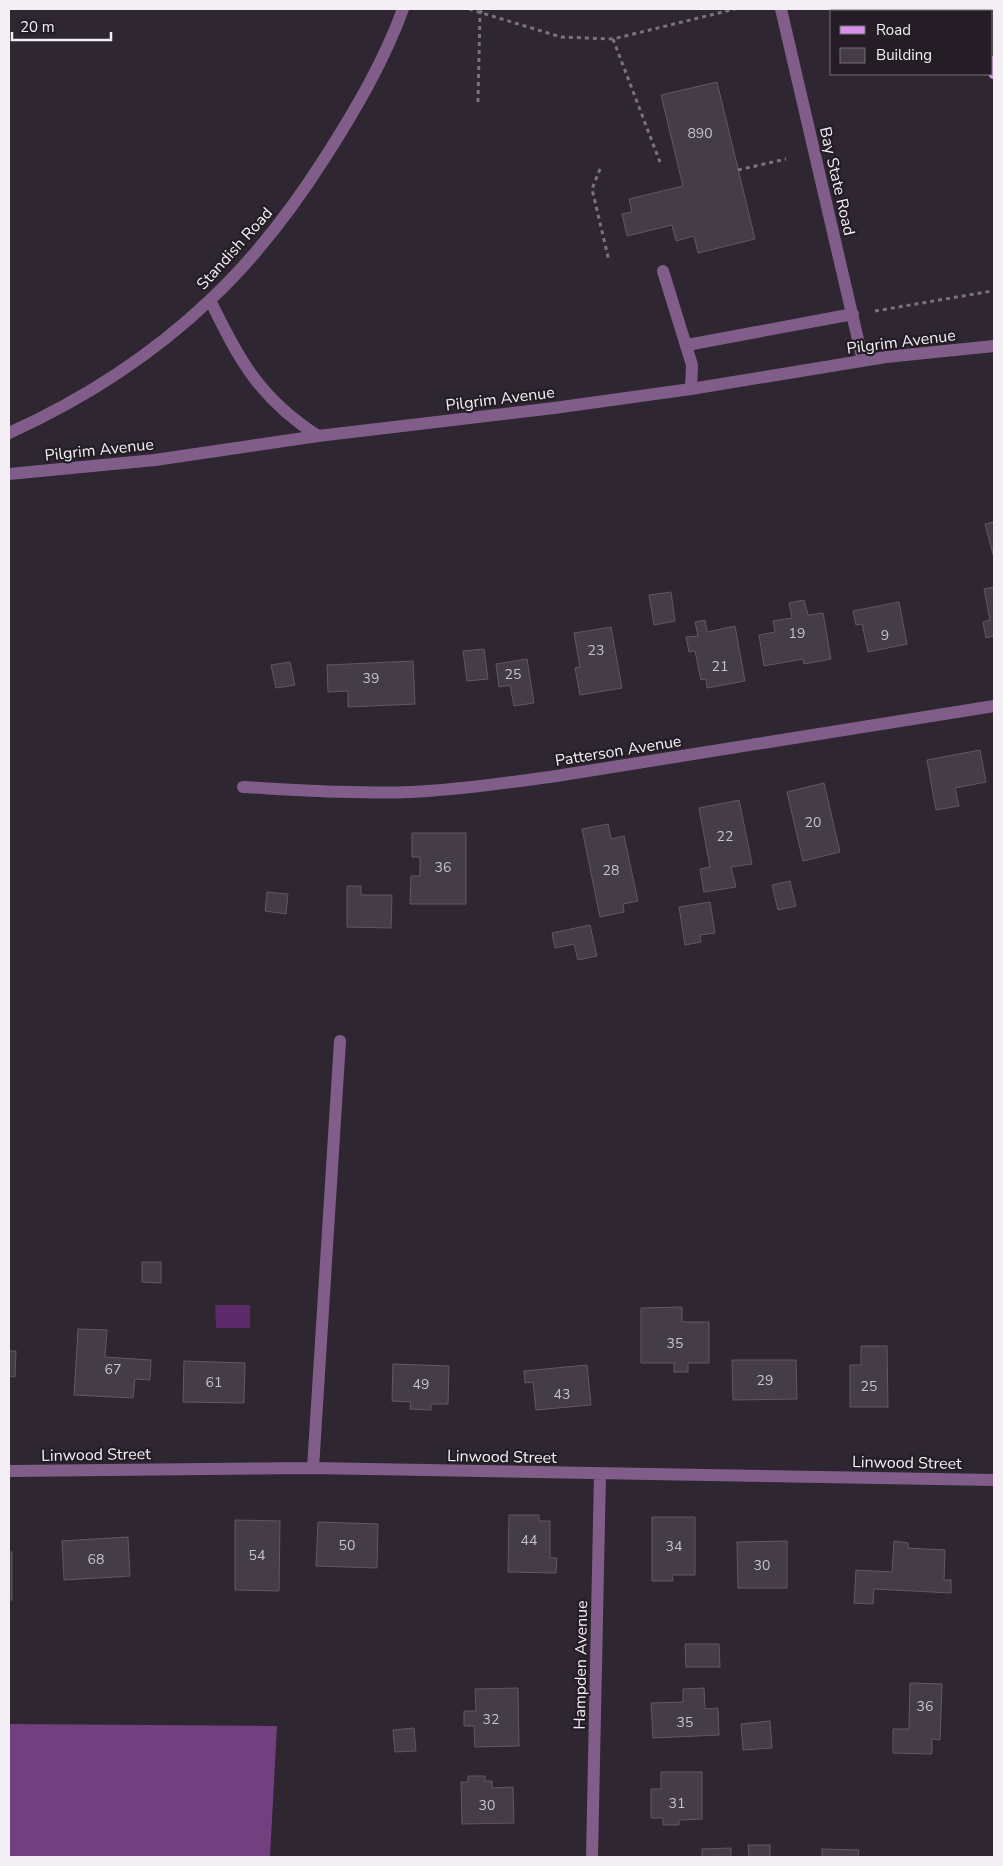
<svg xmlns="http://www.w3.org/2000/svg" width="1003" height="1866" viewBox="0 0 1003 1866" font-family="'Nunito Sans',sans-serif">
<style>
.forest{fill:#723f7f}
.water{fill:#5d2b6a}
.building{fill:#443c46;stroke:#615863}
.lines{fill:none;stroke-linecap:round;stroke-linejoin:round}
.path{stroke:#7a737c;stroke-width:3;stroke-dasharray:4 4;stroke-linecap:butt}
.minor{stroke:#815e8a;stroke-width:12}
.major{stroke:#d990ed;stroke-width:12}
.labels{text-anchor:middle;stroke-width:4.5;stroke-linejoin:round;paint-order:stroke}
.number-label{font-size:14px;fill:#c8c2c9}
.street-label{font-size:16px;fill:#f4eff5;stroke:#241d26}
</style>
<rect width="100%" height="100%" fill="#2e2630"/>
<path class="forest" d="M9 1724 277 1726 270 1857H9Z"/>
<path class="water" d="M215 1305H250V1328H216Z"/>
<path class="building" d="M717 82 755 239 698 253 694 236 676 241 672 225 627 236 622 214 632 212 629 199 683 186 661 95Z
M994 522V558L985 524Z
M994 587V636L986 638 983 622 990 620 984 589Z
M671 592 675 621 654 625 649 595Z
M804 600 808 615 823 613 831 659 804 664 803 659 764 666 759 635 775 632 773 621 792 618 789 603Z
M899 602 907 644 868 652 862 624 856 625 853 611Z
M705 620 707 632 735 626 745 681 707 688 706 679 701 680 695 651 689 652 686 637 698 636 695 622Z
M611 627 622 688 580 695 575 668 580 667 574 633Z
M484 649 488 679 467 681 463 651Z
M527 659 534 703 514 706 510 685 499 687 496 664Z
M413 661 415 704 348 707V691L328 692 327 665Z
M290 662 295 685 276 688 271 665Z
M980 750 986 782 955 788 959 806 936 810 927 760Z
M824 783 840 852 803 861 787 792Z
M739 800 752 864 731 867 736 887 704 892 700 869 710 867 699 808Z
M608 824 611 839 624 836 638 901 623 904 624 912 600 917 582 829Z
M412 833H466V904H410L411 876H420V857H412Z
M790 881 796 906 778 910 772 885Z
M347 886H361V895H392L391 928 347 927Z
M267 892 288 894 286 914 265 911Z
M710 902 715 933 700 935 701 942 685 945 679 907Z
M590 925 597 956 578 960 574 944 555 948 552 933Z
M142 1262H161V1283L142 1282Z
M682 1307V1322H709V1363H688V1372H674V1363H641V1308Z
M78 1329 107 1330 105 1357 151 1360 150 1380 135 1379 133 1398 74 1395Z
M861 1346H887L888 1407H850V1365H861Z
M9 1351H16L15 1377 9 1376Z
M732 1360H796L797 1399 733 1400Z
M184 1361 245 1363 244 1403 183 1402Z
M393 1364 449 1366 448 1404H431V1410L410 1409 411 1402 392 1401Z
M587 1365 591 1405 536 1410 533 1382 525 1383 524 1371Z
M509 1515H539V1521H550V1558H557L556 1573 508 1572Z
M652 1517H695V1575H672L673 1581H652Z
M235 1520 280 1521 279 1591 235 1590Z
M318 1522 378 1524 377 1568 316 1566Z
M128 1537 130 1576 64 1580 62 1541Z
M787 1541V1588H738L737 1542Z
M894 1541 908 1543V1548L945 1550 944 1580H951V1593L874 1589 873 1604 854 1603 856 1570 892 1572Z
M9 1552H12V1600H9Z
M685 1644H719L720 1667H686Z
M910 1683 942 1684 940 1740 932 1739V1754L893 1753V1729H909Z
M518 1688 519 1746 475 1747 474 1726H464V1711H476L475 1689Z
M704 1688 705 1709 718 1708 719 1735 653 1738 651 1703 683 1702V1689Z
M770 1721 772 1748 743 1750 741 1724Z
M414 1728 416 1751 395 1752 393 1730Z
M661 1772H702V1819L679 1820V1825H663V1818H651V1789H661Z
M468 1776H485V1781H492V1788L513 1787 514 1823 462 1824 461 1782H468Z
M748 1845H770V1857H749Z
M731 1848V1857H702V1849Z
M822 1849 859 1850 858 1857H822Z"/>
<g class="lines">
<path class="path" d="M469 9 561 37 613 39 735 9
M613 39 660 162
M478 102 480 13 483 9
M600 169 592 189 609 261
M738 170 786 159
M875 311 992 291"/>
<path class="minor" d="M781 9 863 361
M663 271 692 365 691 389
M210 300C239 360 260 399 318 436
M687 345 853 314
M9 433C82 400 152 355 210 300 255 258 293 208 326 156 356 109 384 61 403 9
M9 474 155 460 318 436 554 408 691 389 886 357 994 346
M243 787C300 790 356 794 412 792 459 790 504 783 550 777L994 706
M313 1468 340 1041
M9 1471 313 1468 994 1480
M592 1857 600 1474"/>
<path class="major" d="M979 9 980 11
M992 62 994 73"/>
</g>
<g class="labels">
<g class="number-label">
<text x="700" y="138">890</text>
<text x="797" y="638">19</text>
<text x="885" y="640">9</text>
<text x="596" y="655">23</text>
<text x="720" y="671">21</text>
<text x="513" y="679">25</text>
<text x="371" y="683">39</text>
<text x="813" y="827">20</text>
<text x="725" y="841">22</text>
<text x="443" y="872">36</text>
<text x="611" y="875">28</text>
<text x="675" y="1348">35</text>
<text x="113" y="1374">67</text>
<text x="765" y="1385">29</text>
<text x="214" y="1387">61</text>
<text x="421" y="1389">49</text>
<text x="869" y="1391">25</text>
<text x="562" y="1399">43</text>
<text x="529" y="1545">44</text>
<text x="347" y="1550">50</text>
<text x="674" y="1551">34</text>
<text x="257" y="1560">54</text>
<text x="96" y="1564">68</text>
<text x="762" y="1570">30</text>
<text x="925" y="1711">36</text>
<text x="491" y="1724">32</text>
<text x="685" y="1727">35</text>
<text x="677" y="1808">31</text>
<text x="487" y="1810">30</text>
</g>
<g class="street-label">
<text transform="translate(838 181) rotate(77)" y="6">Bay State Road</text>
<text transform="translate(234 248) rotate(-48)" y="6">Standish Road</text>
<text transform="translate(901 341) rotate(-7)" y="6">Pilgrim Avenue</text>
<text transform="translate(500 398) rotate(-7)" y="6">Pilgrim Avenue</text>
<text transform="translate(99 449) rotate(-6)" y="6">Pilgrim Avenue</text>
<text transform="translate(618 750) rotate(-9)" y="6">Patterson Avenue</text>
<text transform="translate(96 1454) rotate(-1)" y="6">Linwood Street</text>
<text transform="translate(502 1456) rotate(1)" y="6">Linwood Street</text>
<text transform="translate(907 1462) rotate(1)" y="6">Linwood Street</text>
<text transform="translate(580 1665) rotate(-89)" y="6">Hampden Avenue</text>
</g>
</g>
<rect width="1003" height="1866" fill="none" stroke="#f4eff5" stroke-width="20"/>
<rect x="830" y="10" width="162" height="65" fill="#241d26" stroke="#777179"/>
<rect x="840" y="26" width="25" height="8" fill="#d990ed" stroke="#777179"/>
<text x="876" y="35" font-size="15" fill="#f4eff5">Road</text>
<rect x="840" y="48" width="25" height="15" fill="#443c46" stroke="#777179"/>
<text x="876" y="60" font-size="15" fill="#f4eff5">Building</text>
<path d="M12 32v8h99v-8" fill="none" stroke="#f4eff5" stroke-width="2.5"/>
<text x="20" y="32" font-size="15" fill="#f4eff5" stroke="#241d26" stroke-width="4" paint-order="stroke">20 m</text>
</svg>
